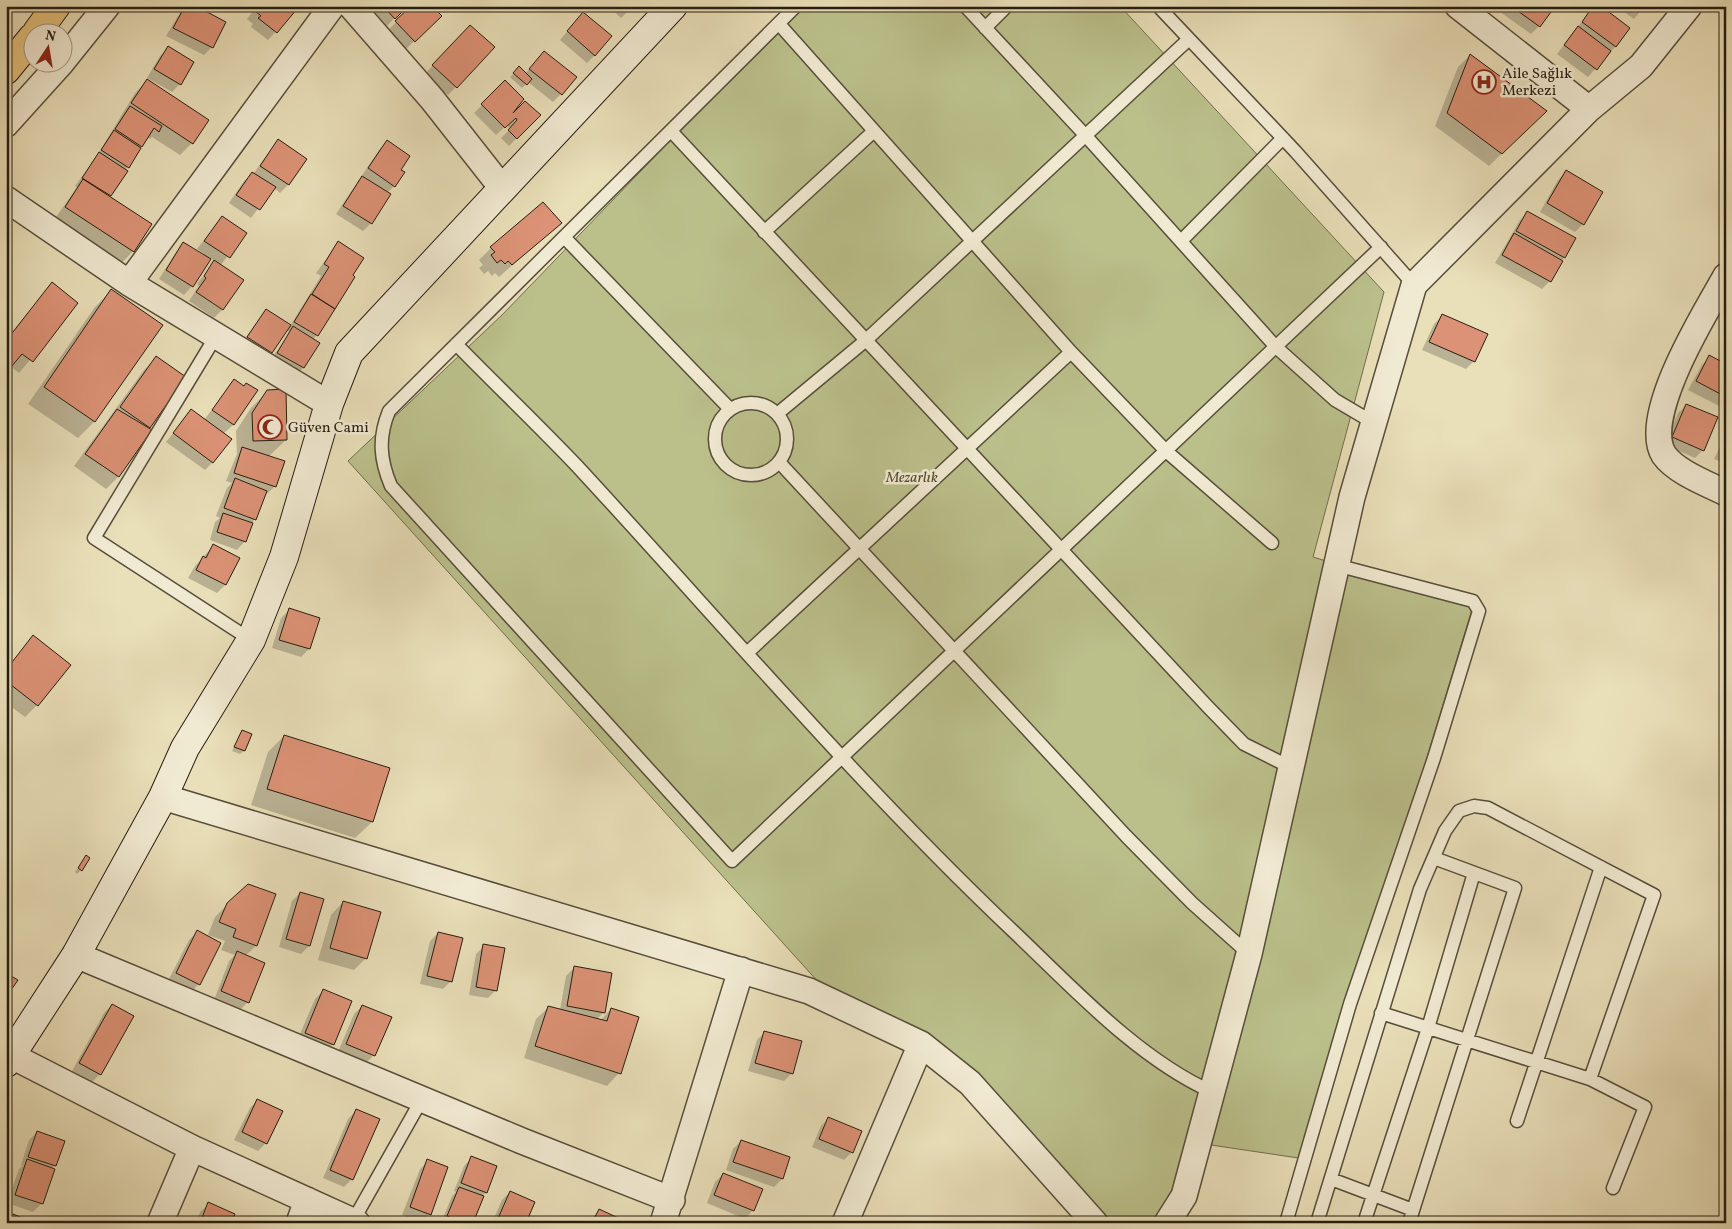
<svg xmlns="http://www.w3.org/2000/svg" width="1732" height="1229" viewBox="0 0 1732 1229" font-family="Vollkorn,serif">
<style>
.green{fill:#bbc08b;stroke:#706e4e}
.shadow{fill:#0003}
.building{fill:#dc9276;stroke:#261d11}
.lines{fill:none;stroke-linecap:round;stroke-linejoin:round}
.lane-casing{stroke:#574e3b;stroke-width:15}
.street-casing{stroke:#574e3b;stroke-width:28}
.secondary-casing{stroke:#261d11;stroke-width:30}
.highway-casing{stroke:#261d11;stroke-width:30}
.lane{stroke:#f1ead2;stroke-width:12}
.street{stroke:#f1ead2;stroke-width:25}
.secondary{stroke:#f1ead2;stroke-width:28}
.highway{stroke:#e4c07c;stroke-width:28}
.labels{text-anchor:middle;stroke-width:5;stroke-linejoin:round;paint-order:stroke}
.poi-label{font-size:15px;fill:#261d11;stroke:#f1ead2;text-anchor:start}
.park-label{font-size:15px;font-style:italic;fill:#534e36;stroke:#f1ead2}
</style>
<rect width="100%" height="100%" fill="#e9dfb9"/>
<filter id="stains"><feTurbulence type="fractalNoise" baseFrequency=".004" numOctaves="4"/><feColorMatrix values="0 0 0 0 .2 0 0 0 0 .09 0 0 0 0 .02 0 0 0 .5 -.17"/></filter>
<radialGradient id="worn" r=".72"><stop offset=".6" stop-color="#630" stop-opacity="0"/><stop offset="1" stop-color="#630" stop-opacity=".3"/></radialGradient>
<path class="green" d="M800 6H1120L1384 292 1313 557 1473 606 1305 1159 1211 1145 1170 1223H1095L972 1080 829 994 348 461 502 315Z"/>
<path class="shadow" d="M184 6H204L200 10 224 22 212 47 204 55 166 36Z
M257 6 295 10 268 40 251 27 253 24 247 19Z
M370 6H406L387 26Z
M413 6 440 16 406 49 388 30Z
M608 6H633L621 18Z
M1492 6H1550L1539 26 1531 34Z
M1594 6 1615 47 1588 77 1557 54Z
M1616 6H1645L1634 19Z
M575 22 595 55 587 63 560 40Z
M462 34 456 87 448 95 425 74Z
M168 48 180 84 172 92 147 78 160 56Z
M1470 55 1533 123 1489 166 1435 126 1458 67Z
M536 61 561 94 553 102 528 82 522 88 510 77 519 68 525 74Z
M147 81 192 143 180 155 152 137 150 139 147 137 108 197 133 251 121 264 54 220 77 187 75 186 95 159 135 93Z
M505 82 508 117 525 102 539 115 509 146 501 138 510 129 507 125 496 135 474 113Z
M278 140 306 159 288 185 280 193 274 188 251 218 229 203 244 181 253 174Z
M387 142 400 170 394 186 387 193 389 194 371 223 363 231 336 214 379 150Z
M1566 172 1583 224 1575 232 1540 212 1558 180Z
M1528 212 1564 257 1550 281 1542 289 1495 263 1520 220Z
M222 217 245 233 220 266 222 310 214 318 189 301 199 286 197 284 215 261 210 258 192 286 184 295 159 279 176 252 184 244 203 256 204 254 197 249Z
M560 223 499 277 495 273 492 276 488 271 484 274 479 268 483 265 479 260 491 248Z
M338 243 351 276 354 278 313 340 318 343 303 368 295 376 270 361 290 332 286 330 263 360 240 345 266 310 290 326 321 276 316 273Z
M52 284 77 304 19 373 10 366 6 371V339Z
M111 291 161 325 94 422 78 438 28 404 95 307Z
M1442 316 1474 361 1466 369 1422 350 1434 324Z
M1710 357 1726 365 1725 409 1688 390 1702 365Z
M156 358 147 429 151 431 118 477 106 489 74 466 144 370Z
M234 381 243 387 256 391 233 425 223 434 213 462 205 470 166 442 191 411 204 420Z
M268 391 286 440 268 457 275 486 267 494 265 493 245 541 237 550 210 540 215 522 220 518 216 516 227 488 232 483 226 481 237 454 236 431 251 408Z
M1687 405 1703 450 1695 458 1665 445 1678 413Z
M1726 434V464L1714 459Z
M213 546 238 559 225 585 217 593 188 578 195 566Z
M289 610 318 619 309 649 301 657 272 648 281 618Z
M34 637 37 705 25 717 6 703V668Z
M242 731 244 751 240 754 232 751Z
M284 736 388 769 372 822 355 838 251 805 268 752Z
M86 857 81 870 77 874 75 872Z
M300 893 309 946 301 954 279 947 292 901Z
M275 895 256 946 245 956 248 1002 240 1010 214 1000 229 961 235 955 221 950 225 941 208 935 215 917 228 904Z
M343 902 366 958 354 970 318 960 331 915Z
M197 932 199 984 191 992 168 981 189 940Z
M438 933 451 981 443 989 420 984 430 941Z
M484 946 496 990 488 998 469 995 476 954Z
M574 968 604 1012 596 1020 600 1021 611 1009 619 1073 607 1086 524 1058 536 1019 549 1007 560 1010 566 976Z
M323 991 333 1044 325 1052 297 1041 315 999Z
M112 1005 100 1074 92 1082 72 1071 104 1013Z
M362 1006 374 1055 366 1063 338 1052 354 1014Z
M765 1032 792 1073 784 1081 748 1071 757 1040Z
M258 1100 266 1143 258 1151 234 1140 250 1108Z
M356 1111 352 1179 344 1187 323 1178 348 1119Z
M829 1118 852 1152 844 1160 812 1147 821 1126Z
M37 1132 55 1166 51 1169 53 1170 41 1204 33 1212 7 1203 19 1169 23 1165H21L29 1140Z
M741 1141 789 1157 782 1179 774 1187 726 1170 733 1149Z
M472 1158 486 1192 481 1197 472 1223H441L452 1196 456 1192 454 1191 464 1166Z
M428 1161 429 1214 421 1222 402 1215 420 1169Z
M723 1174 753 1210 745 1219 707 1203 715 1182Z
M510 1192 525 1223H492L502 1200Z
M209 1204 230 1223H196L200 1212Z
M599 1211 626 1223H587Z"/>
<path class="building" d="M185 6H196L226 22 213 48 173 28Z
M257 6H293L297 9 277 33 258 18 261 16 254 10Z
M383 6H408L395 19Z
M411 6H432L442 16 415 42 395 21Z
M1511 6H1543L1551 12 1540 27Z
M1593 6H1601L1630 28 1616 47 1582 22Z
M583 12 612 36 595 56 567 31Z
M470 25 495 47 457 88 432 65Z
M1578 26 1611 51 1597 70 1564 45Z
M168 46 194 62 181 85 154 69Z
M544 51 577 77 562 95 529 69Z
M1470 54 1547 111 1502 154 1447 113Z
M519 66 532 79 527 85 513 73Z
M147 79 209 120 193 144 131 103Z
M505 80 524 99 513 113 525 101 541 115 517 139 508 130 517 120 516 118 505 128 481 104Z
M130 106 162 126 159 132 154 128 142 147 115 129Z
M114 130 141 148 129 168 101 150Z
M278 139 307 159 289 185 260 166Z
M387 140 410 156 401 170 405 172 395 187 368 168Z
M99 152 128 171 111 196 82 178Z
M1566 170 1603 192 1584 225 1547 203Z
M252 172 276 187 260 210 236 195Z
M362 176 391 194 372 224 343 206Z
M83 179 152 224 134 252 65 207Z
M543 202 562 223 512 265 508 261 505 264 501 260 497 263 491 255 495 252 490 247Z
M1527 211 1576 238 1565 258 1516 231Z
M222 216 247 233 230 258 204 241Z
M1514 233 1563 261 1551 282 1502 255Z
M338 241 364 258 353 275 355 277 335 309 312 294 329 267 324 264Z
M183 242 211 259 193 287 166 270Z
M214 260 244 280 223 310 196 292 206 278 204 276Z
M52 282 78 303 33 362 22 354 6 373V344L9 343 6 341Z
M111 289 163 325 95 422 44 387Z
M311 294 335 309 318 336 294 322Z
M266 309 291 325 272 353 247 337Z
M1442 314 1488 334 1475 362 1429 342Z
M293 326 320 343 304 368 277 353Z
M1709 355 1726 364V397L1696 381Z
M156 356 186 377 150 428 120 407Z
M234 379 244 386 246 383 258 390 234 425 212 410Z
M286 389 287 440 253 441 252 413 267 390Z
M1686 404 1718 417 1704 451 1672 437Z
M117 409 152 430 119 477 85 454Z
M191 409 232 439 213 463 173 433Z
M242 447 285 461 276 487 234 473Z
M235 478 267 491 256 520 224 508Z
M223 513 253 523 246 542 217 532Z
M213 544 240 558 226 585 196 570 203 556 206 558Z
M289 608 320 618 310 649 279 640Z
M33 635 71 665 38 706 6 681V670Z
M242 730 252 734 245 751 234 747Z
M284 735 390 768 373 822 267 789Z
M86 855 90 858 82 871 78 868Z
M248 884 276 894 257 946 233 937 236 929 219 922 227 903Z
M300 892 324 899 310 946 286 939Z
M343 901 381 912 367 959 330 948Z
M197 930 221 943 200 985 176 973Z
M438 932 463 938 452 982 427 976Z
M483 944 505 948 497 991 476 987Z
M237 951 265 963 249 1003 221 991Z
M574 966 612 973 605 1013 567 1006Z
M6 973 18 980 7 996 6 995Z
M323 989 352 1001 334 1045 305 1033Z
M112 1004 134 1016 101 1075 79 1063Z
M362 1005 392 1017 375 1056 346 1044Z
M548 1006 607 1021 611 1008 639 1017 621 1074 535 1046Z
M764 1031 802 1041 793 1074 755 1063Z
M257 1099 283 1111 267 1144 242 1132Z
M356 1109 380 1119 353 1180 330 1170Z
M828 1117 862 1131 853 1153 819 1139Z
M37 1131 65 1141 56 1166 28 1157Z
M741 1140 790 1157 783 1179 733 1162Z
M471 1156 497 1166 487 1193 461 1183Z
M27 1159 55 1169 43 1204 15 1195Z
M427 1159 448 1167 431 1215 410 1207Z
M723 1173 763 1189 754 1211 714 1195Z
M459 1187 484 1196 473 1223H465L447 1216Z
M510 1191 535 1202 526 1223H496Z
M208 1202 235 1214 231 1223H200Z
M599 1209 629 1223H592Z
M13 1214 35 1223H10Z"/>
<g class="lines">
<g class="lane-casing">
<path id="lane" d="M796 6 389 411C378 438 380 460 391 486L732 861 1381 247
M965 6 1085 135 1276 347 1335 400 1374 423
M1158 6 1295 151 1414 285
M779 24 1071 352 1166 451 1272 543
M985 28 1007 6
M671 131 1208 707 1244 744 1290 767
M764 232 874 131
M564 237 730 409
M1181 241 1283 138
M216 336 94 538 251 640
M456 344C496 385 538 425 577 466 721 622 859 785 1013 931 1073 988 1137 1058 1212 1092
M715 439a36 36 0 1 1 72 0a36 36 0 1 1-72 0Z
M777 414 865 341 1189 39
M779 462 1126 836 1192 903 1249 954
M747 653 1071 352
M1381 1013 1590 1079 1645 1107 1613 1188
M1517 1121 1601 867
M1331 1179 1413 1210
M353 1221 422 1099
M1286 1223 1350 1004 1434 758 1479 611 1473 601 1336 565
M1317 1223 1420 889 1445 831 1459 811 1474 806 1488 808 1654 895 1590 1079
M1364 1223 1428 1028 1474 873
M1409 1223 1515 888 1434 858"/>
</g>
<g class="street-casing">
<path id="street" d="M351 6 432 99 502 188
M1458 6 1589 109 1641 66 1689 6
M62 62 107 6
M6 124 62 62
M6 199 129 283 329 404
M1726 276C1705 313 1640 417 1664 455 1676 472 1708 484 1726 493
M129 283 332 6
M163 797 809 991 921 1044 970 1083 1095 1223
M76 955 522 1141 672 1200
M10 1055 192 1148 357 1223
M160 1223 192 1148
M299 1223 307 1200
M663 1223 741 970
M845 1223 921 1044
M1167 1223 1184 1196 1249 954 1352 497 1414 285 1589 109"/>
</g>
<g class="secondary-casing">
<path id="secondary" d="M6 1063 76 955 163 797 185 748 251 640 284 557 329 404 349 353 673 6"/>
</g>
<g class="highway-casing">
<path id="highway" d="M37 32 56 6
M6 70 32 38"/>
</g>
<use href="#lane" class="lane"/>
<use href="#street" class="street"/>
<use href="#secondary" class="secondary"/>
<use href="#highway" class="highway"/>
</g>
<defs>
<g id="hospital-ring" transform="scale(1.25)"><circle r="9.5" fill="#f1ead2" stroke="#8f2418" stroke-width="1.5"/><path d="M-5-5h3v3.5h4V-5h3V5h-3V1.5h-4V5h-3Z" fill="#8f2418"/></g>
<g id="mosque-ring" transform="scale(1.25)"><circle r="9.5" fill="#f1ead2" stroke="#8f2418" stroke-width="1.5"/><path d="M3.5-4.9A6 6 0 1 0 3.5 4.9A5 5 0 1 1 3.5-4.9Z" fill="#8f2418"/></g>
</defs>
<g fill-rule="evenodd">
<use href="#hospital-ring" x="1484" y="82"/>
<use href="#mosque-ring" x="270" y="427"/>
</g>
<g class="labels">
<g class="poi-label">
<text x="1502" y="78">Aile Sağlık<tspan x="1502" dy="17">Merkezi</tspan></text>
<text x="288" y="432">Güven Cami</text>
</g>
<g class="park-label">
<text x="912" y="482">Mezarlık</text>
</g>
</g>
<rect width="1732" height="1229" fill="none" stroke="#e9dfb9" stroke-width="25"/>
<rect x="8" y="8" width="1717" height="1214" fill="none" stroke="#261d11" stroke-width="2.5"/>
<rect x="12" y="12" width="1707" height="1204" fill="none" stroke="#261d11"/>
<g transform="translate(48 48) rotate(12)"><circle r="24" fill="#f1ead2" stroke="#a09885"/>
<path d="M0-4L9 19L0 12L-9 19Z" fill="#8f2418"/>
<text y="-8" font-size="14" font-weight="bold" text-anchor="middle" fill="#261d11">N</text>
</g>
<rect width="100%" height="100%" filter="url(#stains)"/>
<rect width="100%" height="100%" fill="url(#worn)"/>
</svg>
